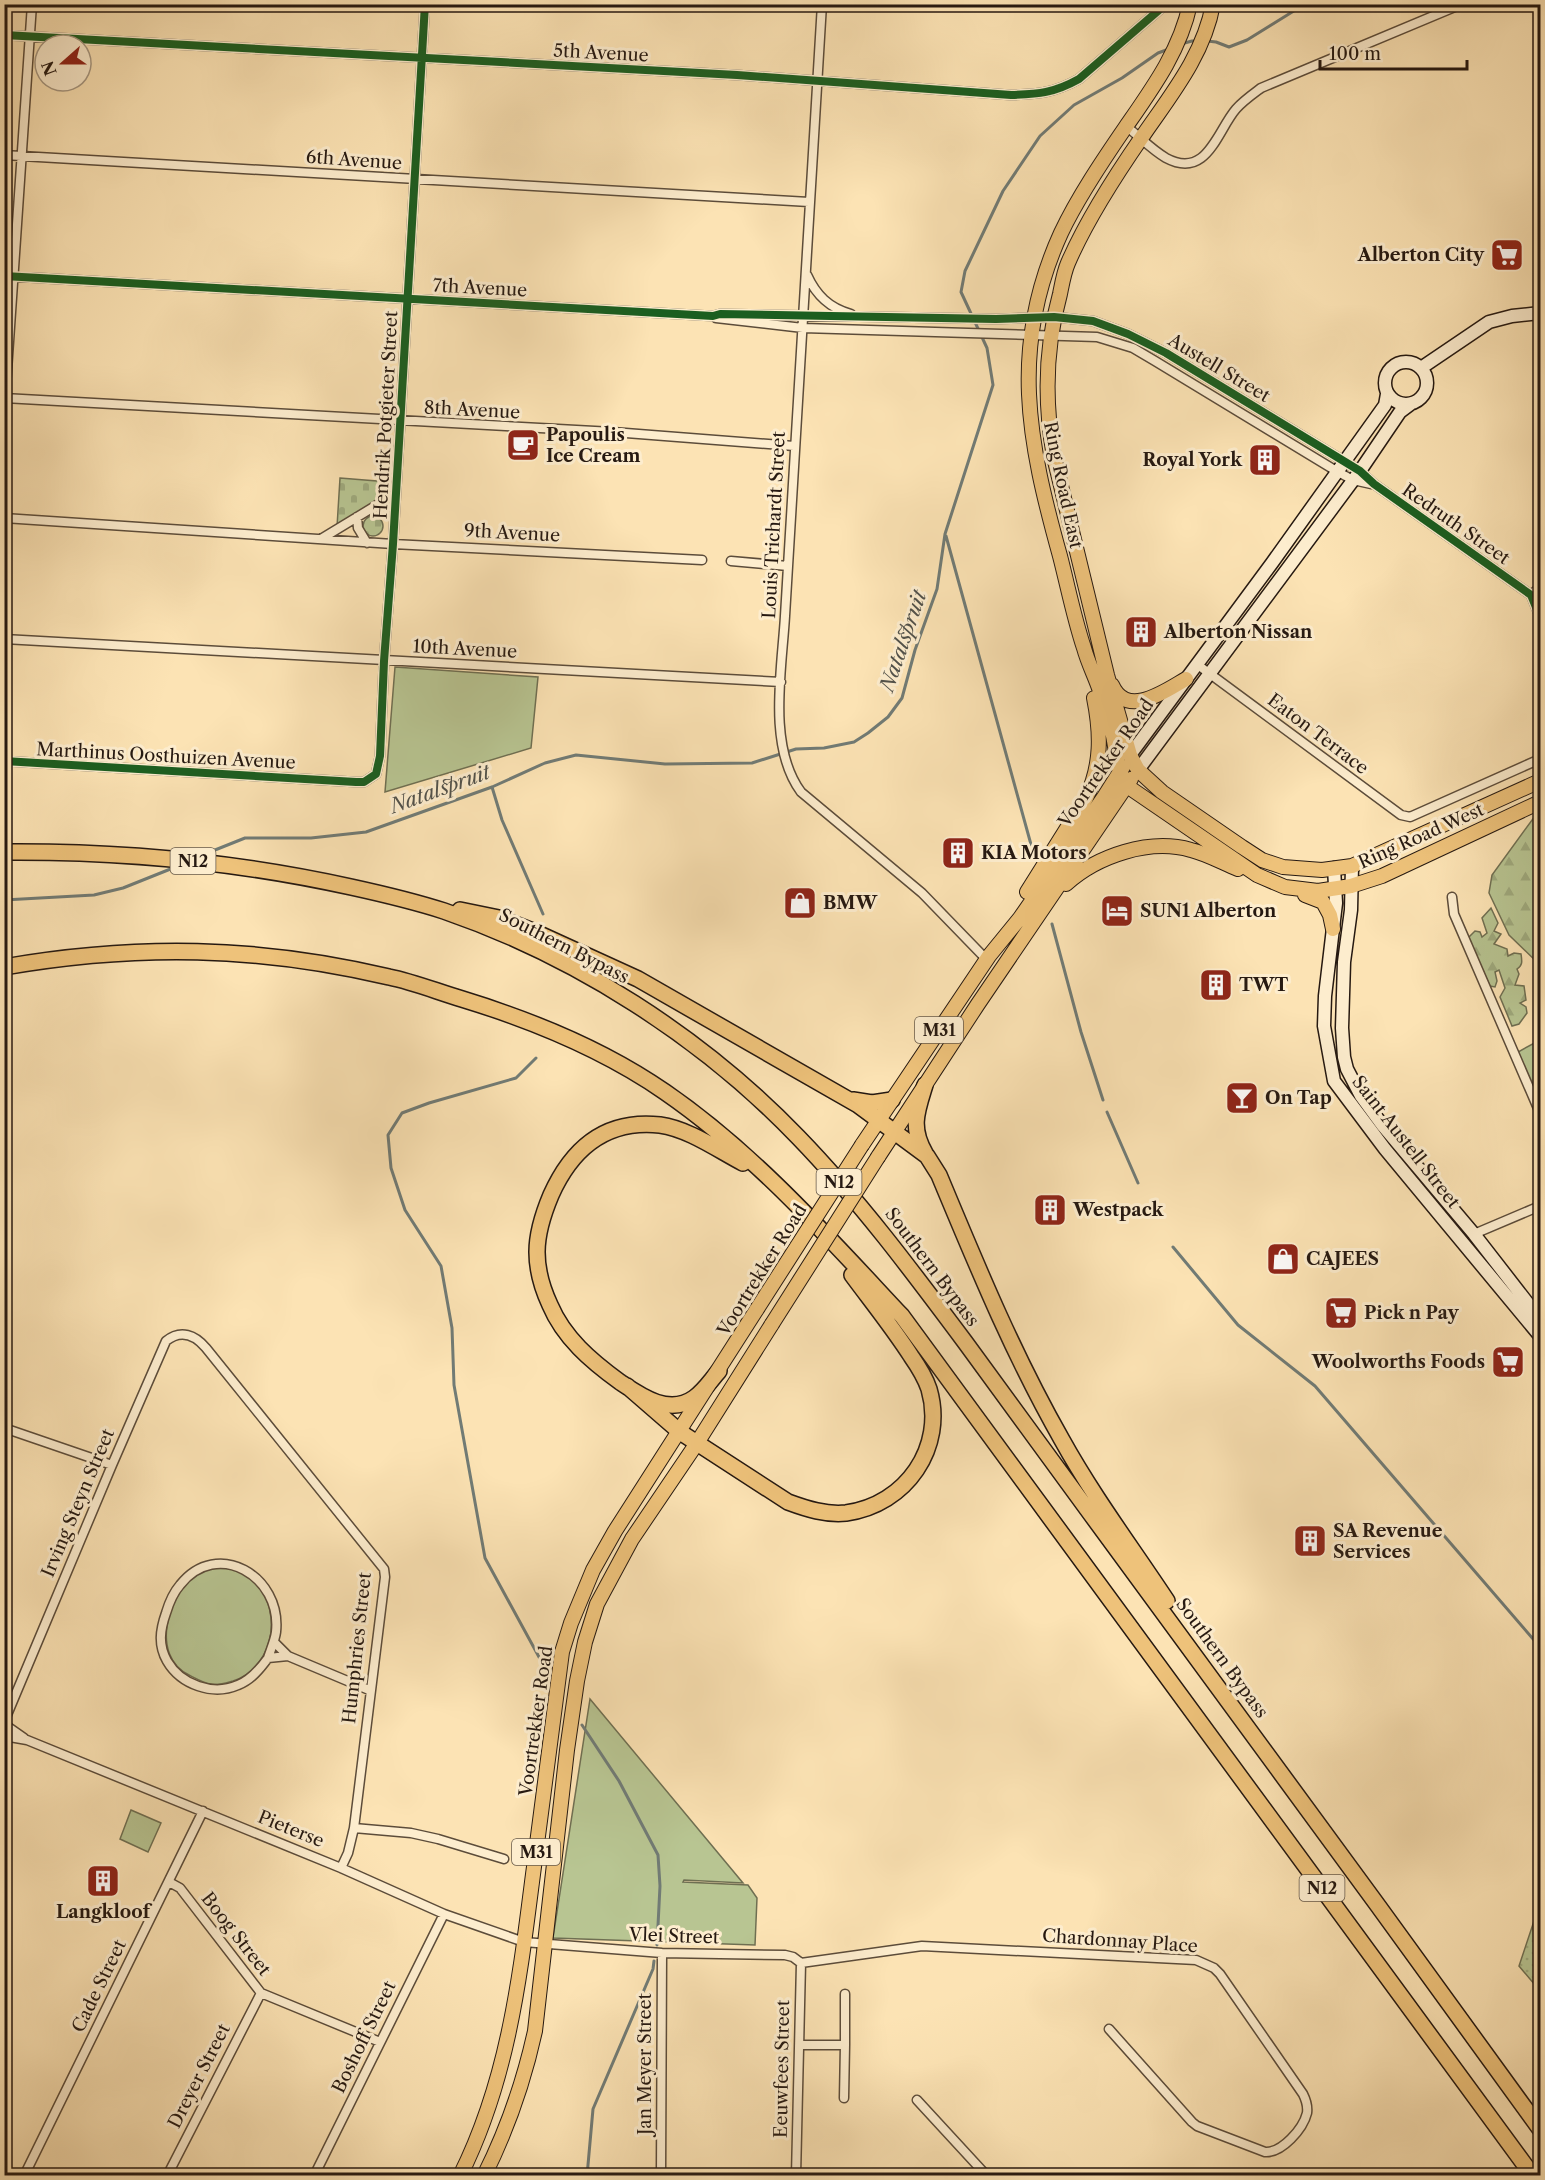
<svg xmlns="http://www.w3.org/2000/svg" width="1545" height="2180" viewBox="0 0 1545 2180" font-family="'Libre Caslon Text',serif">
<style>
.grass{fill:url(#grass-dots);stroke:#6f6f52;stroke-width:1.5}
.forest{fill:url(#forest-firs);stroke:#6f6f52;stroke-width:1.5}
.cemetery{fill:url(#cemetery-stones);stroke:#6f6f52;stroke-width:1.5}
.park{fill:#b8c592;stroke:#6f6f52;stroke-width:1.5}
.lines{fill:none;stroke-linecap:round;stroke-linejoin:round}
.stream{stroke:#717b75;stroke-width:3}
.street-casing{stroke:#5c4c3a;stroke-width:11}
.secondary-casing{stroke:#261911;stroke-width:15}
.primary-casing{stroke:#261911;stroke-width:16}
.highway-casing{stroke:#261911;stroke-width:18}
.street{stroke:#fdedce;stroke-width:8}
.secondary{stroke:#fdedce;stroke-width:12}
.primary{stroke:#eec27a;stroke-width:14}
.highway{stroke:#eec27a;stroke-width:15}
.primary-bridge-casing{stroke:#261911;stroke-width:16;stroke-linecap:butt}
.primary-bridge{stroke:#eec27a;stroke-width:14}
.cycleway-casing{stroke:#fdedce;stroke-width:11}
.cycleway{stroke:#1b5e20;stroke-width:8}
.labels{text-anchor:middle;stroke-width:6;stroke-linejoin:round;paint-order:stroke}
.shield{fill:#fdedce;stroke:#66594a;stroke-width:1.5}
.shield-label{font-size:16px;font-weight:bold;fill:#261911}
.street-label{font-size:18px;fill:#261911;stroke:#fdedce}
.poi-label{font-size:18px;font-weight:bold;fill:#261911;stroke:#fdedce;text-anchor:start}
.water-label{font-size:20px;font-style:italic;fill:#52524b;stroke:#fdedce}
</style>
<defs>
<pattern id="grass-dots" width="8" height="8" patternUnits="userSpaceOnUse" patternTransform="scale(1.5)"><rect width="8" height="8" fill="#b8c592"/><path d="M2 2h.1M6 6h.1" fill="none" stroke="#9ea97d" stroke-width="1.8" stroke-linecap="round"/></pattern>
<pattern id="forest-firs" width="22" height="20" patternUnits="userSpaceOnUse" patternTransform="scale(1.5)"><rect width="22" height="20" fill="#b8c592"/><path d="M5 1l3.5 6h-7zM16 11l3.5 6h-7z" fill="#9ea97d"/></pattern>
<pattern id="cemetery-stones" width="16" height="16" patternUnits="userSpaceOnUse" patternTransform="scale(1.5)"><rect width="16" height="16" fill="#b8c592"/><path d="M2 7V4a2 2 0 0 1 4 0v3zM10 15v-3a2 2 0 0 1 4 0v3z" fill="#9ea97d"/></pattern>
</defs>
<rect width="100%" height="100%" fill="#fce3b4"/>
<filter id="stains"><feTurbulence type="fractalNoise" baseFrequency=".00333" numOctaves="4"/><feColorMatrix values="0 0 0 0 .2 0 0 0 0 .09 0 0 0 0 .02 0 0 0 .5 -.17"/></filter>
<radialGradient id="worn" r=".72"><stop offset=".6" stop-color="#630" stop-opacity="0"/><stop offset="1" stop-color="#630" stop-opacity=".3"/></radialGradient>
<path class="grass" d="M1540 1903V1991L1519 1966Z"/>
<path class="forest" d="M1540 813V965L1509 935 1489 893 1492 875 1535 816Z
M1491 908 1498 923 1494 931 1501 934 1494 944 1507 949 1508 956 1514 953 1521 954C1522 961 1523 965 1517 969L1519 974 1515 985 1524 986 1526 1000 1520 1003 1526 1007 1527 1013 1519 1024 1512 1026 1500 997 1505 988 1499 970 1495 972 1497 981 1495 987 1490 986 1468 938 1475 931 1480 932 1482 937 1487 933 1482 918Z"/>
<path class="cemetery" d="M340 478 389 482 388 495 337 527Z
M363 526a10 10 0 1 1 20 0a10 10 0 1 1-20 0Z"/>
<path class="park" d="M395 667 538 677 531 748 385 792Z
M1540 1040V1103L1518 1052Z
M219 1567C283 1569 289 1662 233 1681 226 1683 218 1686 210 1684 204 1683 195 1678 189 1675 150 1656 167 1594 197 1574 203 1571 212 1569 219 1567Z
M590 1699 743 1883 684 1880 683 1882 748 1885 757 1898 755 1945 553 1938Z
M131 1810 161 1823 148 1852 120 1839Z"/>
<g class="lines">
<path class="stream" d="M1207 41 1216 42 1229 47 1247 40 1305 4
M1181 44 1192 41H1197
M946 536 1035 859
M492 787 502 820 543 914
M200 856 245 838H311L366 832 492 787 545 763 576 755 665 764 752 763 796 749 824 748 854 742 868 733 888 717 902 698 915 650 937 589 945 534 993 385 987 348 961 292 965 271 1003 191 1040 136 1074 105 1122 78 1158 53 1169 49
M4 900 94 895 123 888 178 866
M1052 924 1081 1032 1103 1100
M536 1058 516 1078 429 1103 402 1113 388 1135 391 1168 405 1210 441 1266 452 1328 454 1385 485 1558 551 1679
M1107 1112 1138 1183
M1173 1247 1238 1325 1315 1386 1540 1647
M582 1725 619 1781 658 1855 660 1886 657 1945
M587 2176 593 2109 653 1969 654 1961"/>
<g class="street-casing">
<path id="street" d="M822 4 785 616C782 669 767 746 801 792L922 893 987 960
M4 35 737 75 1011 95C1039 94 1054 93 1079 79L1166 4
M1126 126C1140 137 1152 150 1166 158 1207 180 1217 131 1236 109 1243 101 1253 94 1261 88L1462 4
M4 155 809 202
M807 275C816 295 829 308 851 314
M4 276 713 316 720 314 996 319 1054 317 1093 321 1128 334 1166 353 1360 471 1374 484 1531 595 1540 617
M716 318 803 328 1097 337 1133 348 1155 361 1338 472 1353 480 1371 484
M4 398 613 432 794 446
M4 415 32 4
M357 517 358 528 367 543
M4 518 393 544 702 560
M321 539 395 494
M731 561 788 566
M1531 595 1540 587
M4 639 781 682
M1198 665 1401 815 1410 817 1540 759
M4 761 356 782H364L376 774 380 756 384 661 393 544 425 4
M1452 897 1454 914 1540 1113
M1474 1234 1540 1206
M4 1428 112 1465
M274 1642 288 1656 369 1690
M268 1658C271 1649 275 1640 276 1632 282 1576 217 1538 180 1585 173 1593 169 1603 166 1613 160 1630 158 1645 167 1661 181 1685 213 1696 238 1685 251 1680 260 1669 268 1658L288 1656
M4 1722 112 1465 166 1341C181 1329 195 1335 206 1348L384 1569 385 1577 354 1828 348 1853 341 1868
M4 1724 24 1738
M4 1736 27 1740 341 1868 444 1914 524 1942 662 1953 785 1955 793 1957 801 1963
M354 1828 411 1833 438 1839 504 1859
M169 1882 180 1888 261 1993 380 2042
M801 1963 922 1946 1196 1960 1214 1968 1220 1974 1303 2094C1306 2100 1308 2106 1307 2113 1303 2129 1282 2153 1265 2152L1197 2126 1192 2122 1109 2029
M799 2045H845V1994
M844 2098 845 2045
M917 2100 987 2176
M24 2176 203 1811
M167 2176 261 1993
M314 2176 444 1914
M661 2176 662 1953
M796 2176 801 1963"/>
</g>
<g class="secondary-casing">
<path id="secondary" d="M1385 383a21 21 0 1 1 42 0a21 21 0 1 1-42 0Z
M1421 368 1489 322 1512 316 1540 313
M1130 755 1272 563 1385 405 1387 394
M1138 770 1360 471 1400 412 1412 403
M1352 866 1351 910 1344 962 1342 1028 1344 1057 1347 1069 1361 1096 1383 1126 1474 1234 1540 1319
M1334 868 1336 903 1325 996 1324 1026 1334 1081 1385 1149 1540 1336"/>
</g>
<g class="primary-casing">
<path id="primary" d="M1190 4C1180 51 1152 89 1125 128 1103 160 1078 197 1061 233 1009 347 1028 441 1060 556 1068 587 1074 618 1084 648 1088 663 1095 676 1100 691 1107 710 1113 732 1116 752 1119 767 1118 773 1127 786L1257 875 1285 887 1318 891 1351 886 1382 876 1540 802
M1213 4C1204 55 1170 96 1142 137 1115 176 1087 219 1068 263 1064 272 1062 284 1060 294 1045 348 1044 401 1054 457L1107 675 1130 755 1138 770 1162 792 1242 847 1262 860 1283 867 1322 870 1352 866 1540 781
M1112 685C1127 719 1165 691 1186 679
M1066 884C1097 856 1149 838 1191 850 1207 854 1223 863 1238 869
M1027 892 1086 798C1102 765 1101 733 1094 698
M1305 895 1323 902 1330 915 1333 929
M862 1145 989 956 1020 918 1104 797 1123 767
M878 1157 978 1004 1131 779
M460 2176C507 2082 519 1984 532 1882 542 1805 552 1728 562 1652L571 1623 593 1570 615 1531 757 1309
M484 2176C507 2130 524 2081 535 2031L567 1750 577 1681 585 1642 597 1604 632 1539 697 1443 772 1324"/>
</g>
<g class="highway-casing">
<path id="highway" d="M4 852C121 851 238 862 351 887 383 894 413 901 444 911 575 956 702 1037 798 1137 859 1200 912 1271 965 1342 1007 1399 1048 1456 1090 1513 1241 1717 1391 1923 1540 2129
M460 910 499 918 535 932 638 979 858 1105 927 1156 939 1175C977 1266 1013 1354 1062 1440 1093 1496 1132 1548 1167 1601
M4 967C137 944 258 946 389 977 414 982 438 992 462 999 534 1021 603 1049 665 1092 755 1154 828 1237 902 1316L1533 2176
M925 1085C917 1111 910 1127 925 1153
M853 1100 872 1103 892 1100
M719 1371C711 1380 704 1391 694 1398 669 1416 641 1396 620 1382 591 1361 564 1338 550 1305 543 1290 537 1270 537 1252 537 1232 543 1214 551 1195 572 1148 606 1119 660 1125 689 1129 718 1150 743 1163
M627 1386 680 1432 788 1502C807 1509 826 1515 846 1513 906 1505 946 1447 929 1389 925 1377 918 1366 911 1356 893 1328 872 1302 852 1275"/>
</g>
<use href="#street" class="street"/>
<use href="#secondary" class="secondary"/>
<use href="#primary" class="primary"/>
<use href="#highway" class="highway"/>
<g class="primary-bridge-casing">
<path id="primary-bridge" d="M757 1309 862 1145
M772 1324 878 1157"/>
</g>
<use href="#primary-bridge" class="primary-bridge"/>
<g class="cycleway-casing">
<path id="cycleway" d="M4 35 737 75 1011 95C1039 94 1054 93 1079 79L1166 4
M4 276 713 316 720 314 996 319 1054 317 1093 321 1128 334 1166 353 1360 471 1374 484 1531 595 1540 617
M4 761 356 782H364L376 774 380 756 384 661 393 544 425 4"/>
</g>
<use href="#cycleway" class="cycleway"/>
</g>
<defs>
<g id="supermarket-square" transform="scale(1.725)"><rect x="-9" y="-9" width="18" height="18" rx="4" fill="#8f2418" stroke="#fdedce"/><path d="M-6-5.5h2.5l.6 2H6L4.5 2H-2.5L-4.4-4H-6ZM-1.5 3.2a1.3 1.3 0 1 0 .1 0ZM3 3.2a1.3 1.3 0 1 0 .1 0Z" fill="#fff"/></g>
<g id="cafe-square" transform="scale(1.725)"><rect x="-9" y="-9" width="18" height="18" rx="4" fill="#8f2418" stroke="#fdedce"/><path d="M-5.5-4.5H6V0H3Q3 3.5 0 3.5H-2.5Q-5.5 3.5-5.5 0ZM3-3.2v2h1.7v-2ZM-6 4.5H4V6H-6Z" fill="#fff"/></g>
<g id="building-square" transform="scale(1.725)"><rect x="-9" y="-9" width="18" height="18" rx="4" fill="#8f2418" stroke="#fdedce"/><path d="M-4-6H4V6H1V3H-1V6H-4ZM-2.5-4.3h1.7v1.8h-1.7ZM.8-4.3h1.7v1.8H.8ZM-2.5-1h1.7V.8h-1.7ZM.8-1h1.7V.8H.8Z" fill="#fff"/></g>
<g id="shop-square" transform="scale(1.725)"><rect x="-9" y="-9" width="18" height="18" rx="4" fill="#8f2418" stroke="#fdedce"/><path d="M-5-2.5h2.3a2.7 3.5 0 0 1 5.4 0H5L5.5 6h-11ZM-1.5-2.5h3a1.5 2.3 0 0 0-3 0Z" fill="#fff"/></g>
<g id="hotel-square" transform="scale(1.725)"><rect x="-9" y="-9" width="18" height="18" rx="4" fill="#8f2418" stroke="#fdedce"/><path d="M-6-4.5h1.5V1H6V5H4.5V3h-9V5H-6ZM-4 0a1.8 1.8 0 1 1 3.6 0ZM.5 0V-2.5h3Q6-2.5 6 0Z" fill="#fff"/></g>
<g id="bar-square" transform="scale(1.725)"><rect x="-9" y="-9" width="18" height="18" rx="4" fill="#8f2418" stroke="#fdedce"/><path d="M-6-5H6L.8 .8V4.5H3.5V6h-7V4.5H-.8V.8Z" fill="#fff"/></g>
</defs>
<g fill-rule="evenodd">
<use href="#supermarket-square" x="1507" y="255"/>
<use href="#cafe-square" x="523" y="445"/>
<use href="#building-square" x="1265" y="460"/>
<use href="#building-square" x="1141" y="632"/>
<use href="#building-square" x="958" y="853"/>
<use href="#shop-square" x="800" y="903"/>
<use href="#hotel-square" x="1117" y="911"/>
<use href="#building-square" x="1216" y="985"/>
<use href="#bar-square" x="1242" y="1098"/>
<use href="#building-square" x="1050" y="1210"/>
<use href="#shop-square" x="1283" y="1259"/>
<use href="#supermarket-square" x="1341" y="1313"/>
<use href="#supermarket-square" x="1508" y="1362"/>
<use href="#building-square" x="1310" y="1541"/>
<use href="#building-square" x="103" y="1881"/>
</g>
<g class="labels">
<g class="shield">
<rect x="170.5" y="848" width="45" height="26" rx="4.5"/>
<rect x="915" y="1017" width="48" height="26" rx="4.5"/>
<rect x="816.5" y="1169" width="45" height="26" rx="4.5"/>
<rect x="512" y="1839" width="48" height="26" rx="4.5"/>
<rect x="1299.5" y="1875" width="45" height="26" rx="4.5"/>
</g>
<g class="shield-label">
<text x="193" y="867">N12</text>
<text x="939" y="1036">M31</text>
<text x="839" y="1188">N12</text>
<text x="536" y="1858">M31</text>
<text x="1322" y="1894">N12</text>
</g>
<g class="street-label">
<text transform="translate(601 53) rotate(3)" y="6">5th Avenue</text>
<text transform="translate(354 160) rotate(4)" y="6">6th Avenue</text>
<text transform="translate(480 288) rotate(3)" y="6">7th Avenue</text>
<text transform="translate(1219 368) rotate(31)" y="6">Austell Street</text>
<text transform="translate(472 410) rotate(3)" y="6">8th Avenue</text>
<text transform="translate(386 415) rotate(-87)" y="6">Hendrik Potgieter Street</text>
<text transform="translate(1063 485) rotate(78)" y="6">Ring Road East</text>
<text transform="translate(1456 524) rotate(35)" y="6">Redruth Street</text>
<text transform="translate(774 525) rotate(-87)" y="6">Louis Trichardt Street</text>
<text transform="translate(512 533) rotate(3)" y="6">9th Avenue</text>
<text transform="translate(465 649) rotate(3)" y="6">10th Avenue</text>
<text transform="translate(1318 734) rotate(37)" y="6">Eaton Terrace</text>
<text transform="translate(166 756) rotate(3)" y="6">Marthinus Oosthuizen Avenue</text>
<text transform="translate(1106 763) rotate(-55)" y="6">Voortrekker Road</text>
<text transform="translate(1421 836) rotate(-24)" y="6">Ring Road West</text>
<text transform="translate(564 946) rotate(27)" y="6">Southern Bypass</text>
<text transform="translate(1406 1142) rotate(52)" y="6">Saint Austell Street</text>
<text transform="translate(932 1267) rotate(53)" y="6">Southern Bypass</text>
<text transform="translate(762 1270) rotate(-58)" y="6">Voortrekker Road</text>
<text transform="translate(78 1503) rotate(-67)" y="6">Irving Steyn Street</text>
<text transform="translate(357 1648) rotate(-84)" y="6">Humphries Street</text>
<text transform="translate(1222 1658) rotate(54)" y="6">Southern Bypass</text>
<text transform="translate(536 1721) rotate(-82)" y="6">Voortrekker Road</text>
<text transform="translate(291 1829) rotate(22)" y="6">Pieterse</text>
<text transform="translate(236 1934) rotate(52)" y="6">Boog Street</text>
<text transform="translate(674 1936) rotate(2)" y="6">Vlei Street</text>
<text transform="translate(1120 1941) rotate(4)" y="6">Chardonnay Place</text>
<text transform="translate(99 1986) rotate(-64)" y="6">Cade Street</text>
<text transform="translate(364 2037) rotate(-64)" y="6">Boshoff Street</text>
<text transform="translate(645 2064) rotate(-90)" y="6">Jan Meyer Street</text>
<text transform="translate(782 2069) rotate(-89)" y="6">Eeuwfees Street</text>
<text transform="translate(199 2076) rotate(-63)" y="6">Dreyer Street</text>
</g>
<g class="poi-label">
<text x="1484" y="261" text-anchor="end">Alberton City</text>
<text x="546" y="441">Papoulis<tspan x="546" dy="21">Ice Cream</tspan></text>
<text x="1242" y="466" text-anchor="end">Royal York</text>
<text x="1164" y="638">Alberton Nissan</text>
<text x="981" y="859">KIA Motors</text>
<text x="823" y="909">BMW</text>
<text x="1140" y="917">SUN1 Alberton</text>
<text x="1239" y="991">TWT</text>
<text x="1265" y="1104">On Tap</text>
<text x="1073" y="1216">Westpack</text>
<text x="1306" y="1265">CAJEES</text>
<text x="1364" y="1319">Pick n Pay</text>
<text x="1485" y="1368" text-anchor="end">Woolworths Foods</text>
<text x="1333" y="1537">SA Revenue<tspan x="1333" dy="21">Services</tspan></text>
<text x="103" y="1918" text-anchor="middle">Langkloof</text>
</g>
<g class="water-label">
<text transform="translate(903 641) rotate(-71)" y="7">Natalspruit</text>
<text transform="translate(440 789) rotate(-20)" y="7">Natalspruit</text>
</g>
</g>
<rect width="1545" height="2180" fill="none" stroke="#fce3b4" stroke-width="24"/>
<rect x="6" y="6" width="1533" height="2168" fill="none" stroke="#261911" stroke-width="3"/>
<rect x="12" y="12" width="1521" height="2156" fill="none" stroke="#261911" stroke-width="1.5"/>
<g transform="translate(63 63) rotate(249)"><circle r="28" fill="#fdedce" stroke="#a79882" stroke-width="1.5"/>
<path d="M0-4.5L10 22L0 15L-10 22Z" fill="#8f2418"/>
<text y="-9" font-size="16" font-weight="bold" text-anchor="middle" fill="#261911">N</text>
</g>
<path d="M1320 60v9h147v-9" fill="none" stroke="#261911" stroke-width="3"/>
<text x="1329" y="60" font-size="18" fill="#261911" stroke="#fdedce" stroke-width="4.5" paint-order="stroke">100 m</text>
<rect width="100%" height="100%" filter="url(#stains)"/>
<rect width="100%" height="100%" fill="url(#worn)"/>
</svg>
